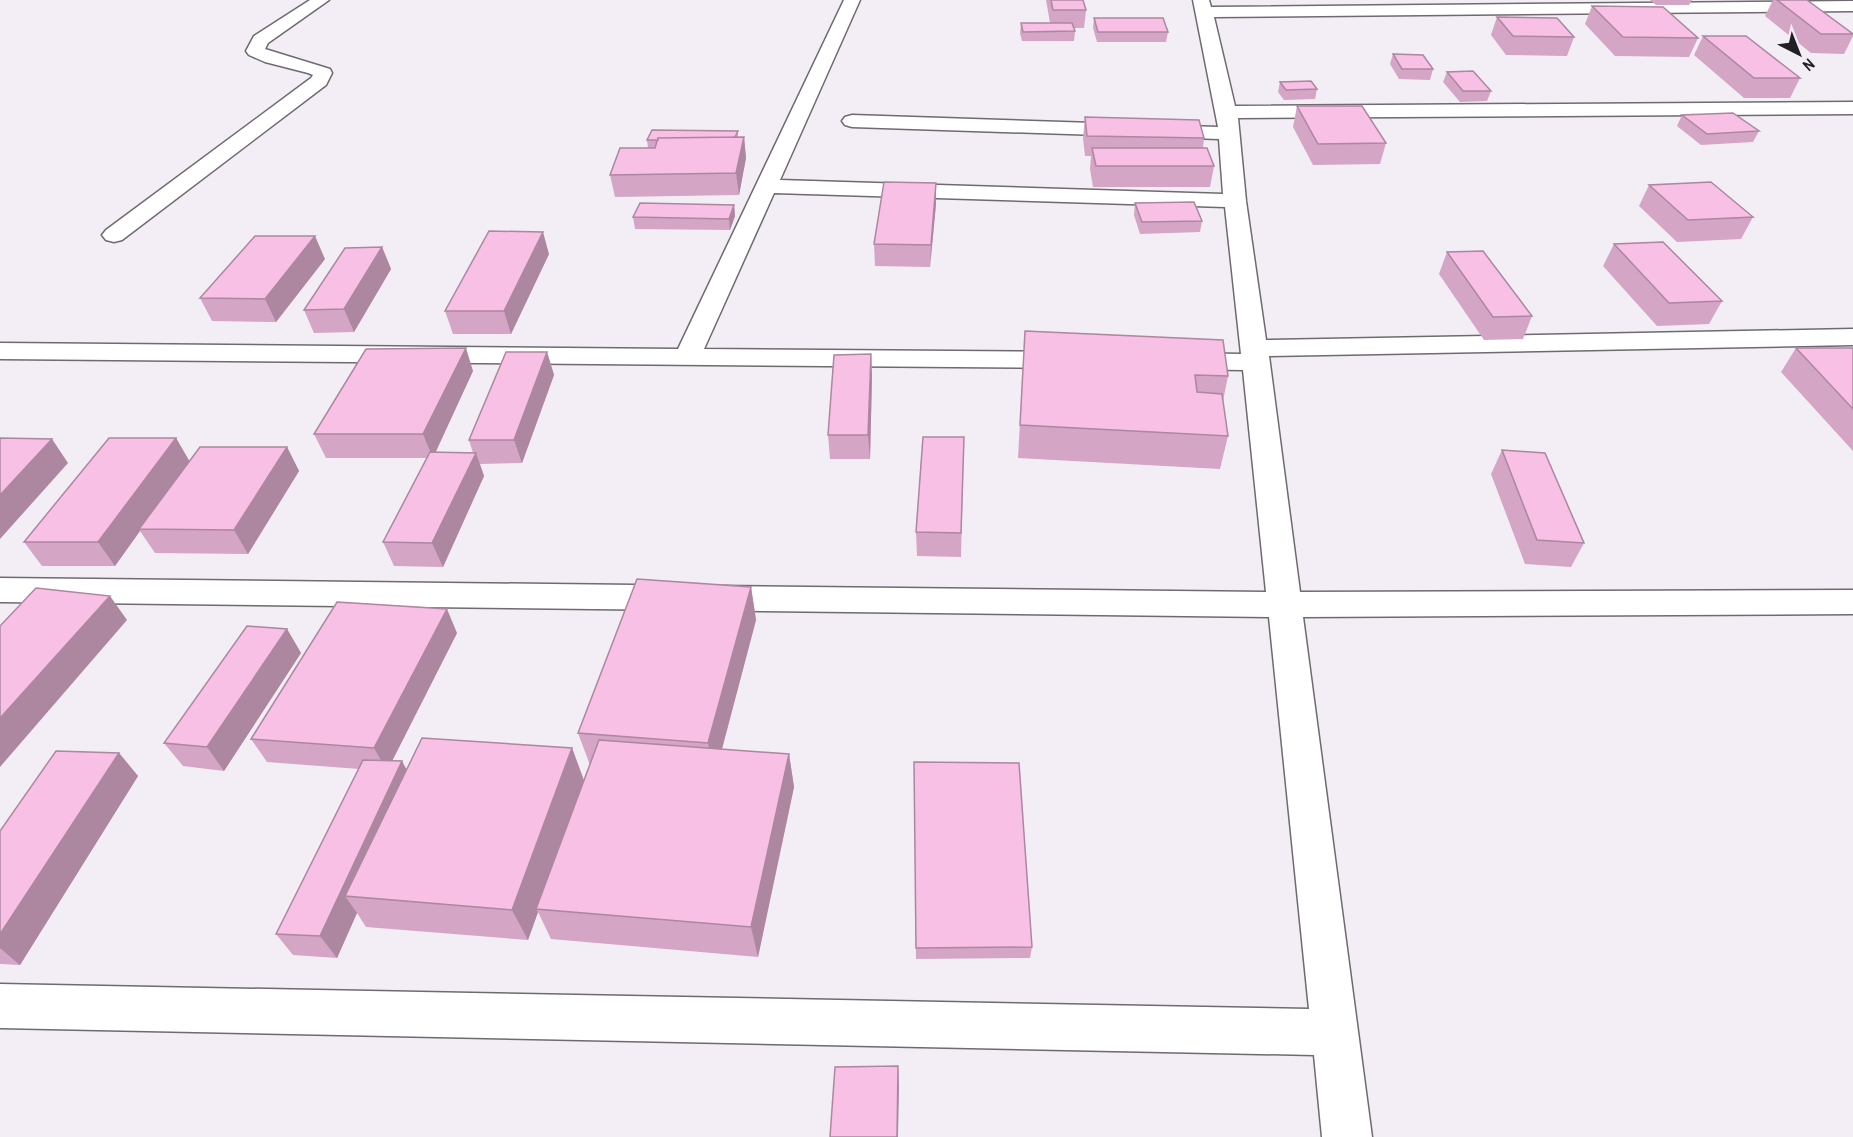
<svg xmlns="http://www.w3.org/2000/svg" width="1853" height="1137" viewBox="0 0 1853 1137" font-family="'Archivo Narrow',sans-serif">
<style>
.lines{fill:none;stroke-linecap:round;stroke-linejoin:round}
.minor-casing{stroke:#6e6a70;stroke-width:3}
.minor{fill:#fff;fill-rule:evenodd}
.wall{fill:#d4a5c4}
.shaded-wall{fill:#ad86a0}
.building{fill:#f7c0e4;stroke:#ad86a0;stroke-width:1.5}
</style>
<rect width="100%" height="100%" fill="#f3eef5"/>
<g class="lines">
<g class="minor-casing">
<path id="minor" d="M310 0H329L268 43 265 49 330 69 332 73 326 85 122 240 114 242 106 240 102 235 106 230 311 78 313 75 308 73 265 62 249 55 246 51 254 36Z
M844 0H860L780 180 1223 194 1219 139 852 127 845 125 842 121 845 117 852 115 1218 127 1193 0H1209L1211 7 1853 1V11L1214 17 1235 106 1853 102V114L1238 118 1246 201 1266 340 1853 329V345L1269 356 1300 592 1853 590V614L1303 617 1372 1137H1322L1314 1055 0 1028V984L1309 1009 1269 617 0 602V578L1266 592 1243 370 1180 369 1170 367 1166 361 1170 355 1180 353 1241 354 1225 207 774 193 704 349 1069 352 1079 354 1083 360 1079 366 1069 368 0 359V343L678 349Z"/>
</g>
<use href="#minor" class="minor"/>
</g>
<path class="wall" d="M1046 0H1083L1086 10 1084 28H1074L1075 31 1074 41H1022L1020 33 1021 23H1050Z
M1650 0H1692L1689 5H1656Z
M1773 0H1807L1853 34V36L1844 54 1811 53 1765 16Z
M1592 6 1698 38 1689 57 1615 56 1585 24Z
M1497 17 1574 37 1567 56 1506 55 1491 35Z
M1094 18 1168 32 1166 42H1097L1093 28Z
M1703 36 1800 78 1790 98H1744L1694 55Z
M1393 54 1433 69 1430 80 1399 79 1390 64Z
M1447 72 1491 91 1487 101 1460 102 1443 82Z
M1280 82 1317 89 1315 99 1284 100 1278 92Z
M1297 106 1386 143 1380 164 1313 165 1293 127Z
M1682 115 1759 131 1753 142 1701 145 1677 126Z
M1085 117 1204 138 1203 148 1214 166 1210 187H1093L1090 169 1091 156H1085L1083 138Z
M738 131V137H744L746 158 739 195 615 197 610 175 648 148 647 140Z
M936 183V204L930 267 875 266 874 244Z
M1649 185 1753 217 1741 239 1677 242 1639 206Z
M1135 203 1202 221 1200 232 1140 234 1134 215Z
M734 205 735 216 730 230 635 229 633 217Z
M1614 244 1722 301 1709 324 1657 326 1603 266Z
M382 247 391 269 354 332 314 333 304 310Z
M1447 252 1532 316 1523 339 1484 340 1439 274Z
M549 254 511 334H453L445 311Z
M325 259 276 322 212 321 200 298Z
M1025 331 1228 376 1223 401 1228 436 1220 469 1018 458Z
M1796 348H1853V451L1781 372Z
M547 352 554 375 522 463 480 464 484 476 443 567 394 566 383 542 427 458H326L314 434 473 371 435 452 473 453 469 440Z
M871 354 872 377 870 459H830L828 435Z
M964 437 961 557 917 556 916 532Z
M176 438 189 461 287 447 299 471 248 554 155 553 140 531 115 566H42L24 542Z
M1502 450 1584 543 1571 567 1525 564 1491 474Z
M751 587 756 620 722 749 789 754 794 787 758 957 551 939 538 912 528 940 366 927 357 913 337 958 293 955 276 934 359 769 267 762 251 739 457 633 392 761H402L406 770 572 748 584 780 590 765 578 733Z
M287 629 301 653 224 771 183 766 164 743Z
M119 753 138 776 20 965 0 964V831Z
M914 762 1032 947 1030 958 916 959Z"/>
<path class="shaded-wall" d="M744 137 746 158 739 195 736 173Z
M936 183V204L930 267 931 245Z
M734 205 735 216 730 230 729 219Z
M543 232 549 254 511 334 504 311Z
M315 236 325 259 276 322 265 299Z
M382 247 391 269 354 332 344 309Z
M466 348 473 371 433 458 423 434Z
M547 352 554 375 522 463 514 440Z
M871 354 872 377 870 459 868 435Z
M176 438 190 462 139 529 140 531 115 566 98 542Z
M52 439 68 463 0 539V495Z
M287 447 299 471 248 554 234 530Z
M476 453 484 476 443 567 432 543Z
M751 587 756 620 715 775 708 743Z
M110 596 127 620 0 767V718Z
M447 609 457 633 387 771 374 748Z
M287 629 301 653 224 771 207 747Z
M572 748 584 781 536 909 538 912 528 940 512 910Z
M119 753 138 776 20 965 0 948V934Z
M789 754 794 787 758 957 751 927Z
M402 761 415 785 345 896 357 913 337 958 320 936Z
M898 1066 899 1086 898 1137H897Z"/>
<path class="building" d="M1051 0H1083L1086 10H1053Z
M1777 0H1807L1853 34H1821Z
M1592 6 1663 7 1698 38 1623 37Z
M1497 17 1557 18 1574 37 1513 36Z
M1094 18H1163L1168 32H1098Z
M1021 23H1072L1075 31 1023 32Z
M1703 36H1746L1800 78H1754Z
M1393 54 1423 55 1433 69H1402Z
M1473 71 1491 91H1463L1447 72Z
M1311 81 1317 89 1286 90 1280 82Z
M1297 106H1362L1386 143 1318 144Z
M1733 113 1759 131 1707 134 1682 115Z
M1085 117 1199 120 1204 138 1087 136Z
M652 130 738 131 735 137 658 138V140H647Z
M744 137 736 173 610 175 620 148H655L658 138Z
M1092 148H1207L1214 166H1096Z
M884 182 936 183 931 245 874 244Z
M1711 182 1753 217 1688 220 1649 185Z
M1194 202 1202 221 1142 222 1135 203Z
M640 203 734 205 729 219 633 217Z
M489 231 543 232 504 311H445Z
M255 236H315L265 299 200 298Z
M1663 242 1722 301 1669 303 1614 244Z
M382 247 344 309 304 310 345 248Z
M1483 251 1532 316 1493 317 1447 252Z
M1025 331 1223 340 1228 376 1195 375 1197 392 1222 394 1228 436 1020 425Z
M466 348 423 434H314L366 349Z
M1796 348H1853V409Z
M506 352H547L514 440H469Z
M871 354 868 435H828L834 355Z
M923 437H964L961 533 916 532Z
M0 438 52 439 0 495Z
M109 438H176L98 542H24Z
M200 447H287L234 530 139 529Z
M1502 450 1545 453 1584 543 1537 540Z
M430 452 476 453 432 543 383 542Z
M637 579 751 587 708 743 578 733Z
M36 588 110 596 0 718V626Z
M337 602 447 609 374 748 251 739Z
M247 626 287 629 207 747 164 743Z
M422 738 572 748 512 910 345 896Z
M599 740 789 754 751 927 536 909Z
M56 751 119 753 0 934V831Z
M363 760 402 761 320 936 276 934Z
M914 762 1019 763 1032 947 916 948Z
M898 1066 897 1137H830L835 1067Z"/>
<g transform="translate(1799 54) rotate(138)" stroke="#f3eef5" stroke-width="4.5" paint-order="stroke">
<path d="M0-4.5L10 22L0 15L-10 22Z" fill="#212022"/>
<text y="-9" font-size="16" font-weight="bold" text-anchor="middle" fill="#212022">N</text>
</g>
</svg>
